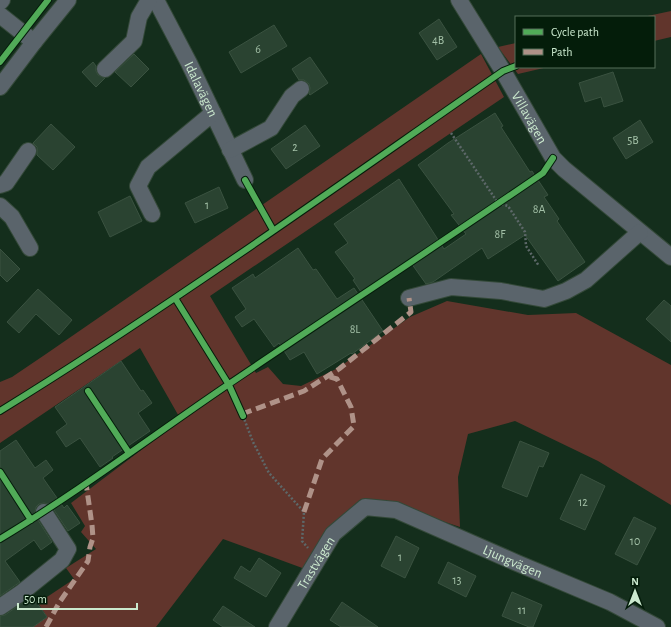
<svg xmlns="http://www.w3.org/2000/svg" width="671" height="627" viewBox="0 0 671 627" font-family="'Alegreya Sans',sans-serif">
<style>
.green{fill:#61352c}
.building{fill:#2a4331;stroke:#3a5240}
.lines{fill:none;stroke-linecap:round;stroke-linejoin:round}
.minor-casing{stroke:#344939;stroke-width:18}
.path{stroke:#5d6869;stroke-width:2.5;stroke-dasharray:2 2;stroke-linecap:butt}
.minor{stroke:#5a646b;stroke-width:16}
.quiet{stroke:#af9288;stroke-width:5;stroke-dasharray:10 5;stroke-linecap:butt}
.cycleway-casing{stroke:#041d0a;stroke-width:8}
.cycleway{stroke:#51ab58;stroke-width:6}
.labels{text-anchor:middle;stroke-width:3;stroke-linejoin:round;paint-order:stroke}
.number-label{font-size:12px;fill:#a3c0a7}
.street-label{font-size:14px;fill:#cbe9ce;stroke:#041d0a}
</style>
<rect width="100%" height="100%" fill="#142e1c"/>
<path class="green" d="M671 11V37L654 41V17H643Z
M516 43V67H548L518 74 498 47Z
M481 54 504 97 210 296 256 373 268 367 283 384 301 386 338 368 410 317 447 301 528 315 576 313 671 365V505L598 461 515 421 468 434 458 477 460 527 388 503 361 499 331 525 318 559 305 569 223 539 156 627H33L47 617 38 603 74 579 66 568 96 549 81 532 85 526 71 503 181 420 140 348 0 443V382L12 377 46 354Z"/>
<path class="building" d="M439 19 457 47 437 60 419 33Z
M274 25 287 46 241 73 229 52Z
M134 54 149 69 131 87 115 72Z
M310 57 328 83 310 95 309 94 310 88 309 84 304 80H299L292 69Z
M93 62 96 66V71L98 75 105 78 96 87 82 72Z
M613 72 623 101 604 107 601 97 585 102 579 83Z
M495 113 503 126 501 127 530 172 532 171 548 195 544 197 559 219 557 221 585 262 558 281 525 235 488 259 482 248 433 282 426 284 409 260 361 292 353 280 355 279 335 252 348 243 334 224 399 179 444 249 466 234 451 215 454 214 418 165 448 143Z
M640 120 653 142 626 159 613 138Z
M51 124 75 147 53 170 37 155V147L33 143Z
M305 125 320 146 286 169 271 149Z
M219 187 228 208 195 223 185 203Z
M130 196 142 221 110 237 98 212Z
M298 248 313 270 316 269 337 299 354 288 383 331 352 354 351 353 317 374 304 352 290 360 279 343 274 347 254 319 242 327 235 317 246 309 232 288 253 274 255 278Z
M0 249 20 269 7 282 0 275Z
M38 289 72 320 59 335 36 314 19 333 7 322Z
M664 300 671 306V342L646 319Z
M121 361 141 391 143 390 152 403 138 413 150 431 112 457 113 458 100 467 80 438 66 447 56 432 67 424 55 407Z
M16 440 35 468 46 460 53 470 43 478 64 508 67 505 80 523 68 531 52 507 49 504 44 503 39 504 36 507 35 512 36 517 52 542 41 550 34 540 5 561 20 582 0 596V451Z
M520 441 549 453 543 467 539 466 527 497 502 487Z
M581 474 605 486 585 530 560 519Z
M634 517 656 528 637 565 615 554Z
M396 536 419 548 405 578 381 566Z
M259 558 281 573 266 597 234 578 241 566 250 572Z
M448 562 476 576 466 597 438 583Z
M512 592 542 605 533 627H529L502 616Z
M32 596 47 617 33 627H0V616L5 615Z
M342 602 378 627H341L330 620Z
M223 606 255 627H223L213 620Z"/>
<g class="lines">
<g class="minor-casing">
<g id="minor">
<path id="s1" d="M156 0 189 63 245 180"/>
<path id="s2" d="M459 0 503 71 553 158 564 169 671 257"/>
<path d="M0 2 2 0"/>
<path d="M0 15 34 42"/>
<path d="M105 69 134 41 139 17 149 0"/>
<path d="M0 87 34 42 68 0"/>
<path d="M230 150 271 128 292 96 301 89"/>
<path d="M0 185 6 183 28 151"/>
<path d="M0 206 12 217 30 248"/>
<path d="M152 214 138 186 148 167 213 113"/>
<path d="M409 298 451 287 501 291 544 299 566 291 586 280 640 232"/>
<path d="M0 607 21 593 62 560 68 549 44 512"/>
<path id="s3" d="M277 627 333 534 365 507 396 510 517 563 610 602 657 627"/>
</g>
</g>
<path class="path" d="M451 133 498 203 508 206 525 232 526 246 539 266
M243 416 253 442 269 473 304 512 302 541 308 548"/>
<use href="#minor" class="minor"/>
<path class="quiet" d="M242 414 304 391 339 369 411 312 409 298
M304 512 322 459 354 426 351 407 337 379 327 376
M46 627 59 603 88 561 90 547 93 538 92 525 86 483"/>
<g class="cycleway-casing">
<path id="cycleway" d="M0 62 48 0
M245 180 273 230
M175 298 229 385 243 416
M88 391 129 453
M0 411C172 305 337 186 503 71L516 66
M0 472 31 520
M0 539C78 492 151 437 226 386 331 315 438 245 543 173L553 158"/>
</g>
<use href="#cycleway" class="cycleway"/>
</g>
<g class="labels">
<g class="number-label">
<text x="438" y="44">4B</text>
<text x="258" y="53">6</text>
<text x="633" y="144">5B</text>
<text x="295" y="151">2</text>
<text x="207" y="209">1</text>
<text x="539" y="213">8A</text>
<text x="500" y="238">8F</text>
<text x="355" y="333">8L</text>
<text x="583" y="506">12</text>
<text x="635" y="545">10</text>
<text x="400" y="561">1</text>
<text x="457" y="584">13</text>
<text x="522" y="614">11</text>
</g>
<g class="street-label">
<text dy="5" stroke="none"><textPath href="#s1" startOffset="100">Idalavägen</textPath></text>
<text dy="5" stroke="none"><textPath href="#s2" startOffset="137">Villavägen</textPath></text>
<text dy="5" stroke="none"><textPath href="#s3" startOffset="309">Ljungvägen</textPath></text>
<text dy="5" stroke="none"><textPath href="#s3" startOffset="75">Trastvägen</textPath></text>
</g>
</g>
<rect x="515" y="16" width="140" height="52" fill="#041d0a" stroke="#546f58"/>
<rect x="523" y="29" width="20" height="6" fill="#51ab58" stroke="#546f58"/>
<text x="551" y="36" font-size="12" fill="#cbe9ce">Cycle path</text>
<rect x="523" y="49" width="20" height="6" fill="#af9288" stroke="#546f58"/>
<text x="551" y="56" font-size="12" fill="#cbe9ce">Path</text>
<g transform="translate(635 591)" stroke="#041d0a" stroke-width="3" paint-order="stroke">
<path d="M0-3L7 15L0 10L-7 15Z" fill="#cbe9ce"/>
<text y="-6" font-size="11" font-weight="bold" text-anchor="middle" fill="#cbe9ce">N</text>
</g>
<path d="M18 603v6h119v-6" fill="none" stroke="#cbe9ce" stroke-width="2"/>
<text x="24" y="603" font-size="12" fill="#cbe9ce" stroke="#041d0a" stroke-width="3" paint-order="stroke">50 m</text>
</svg>
